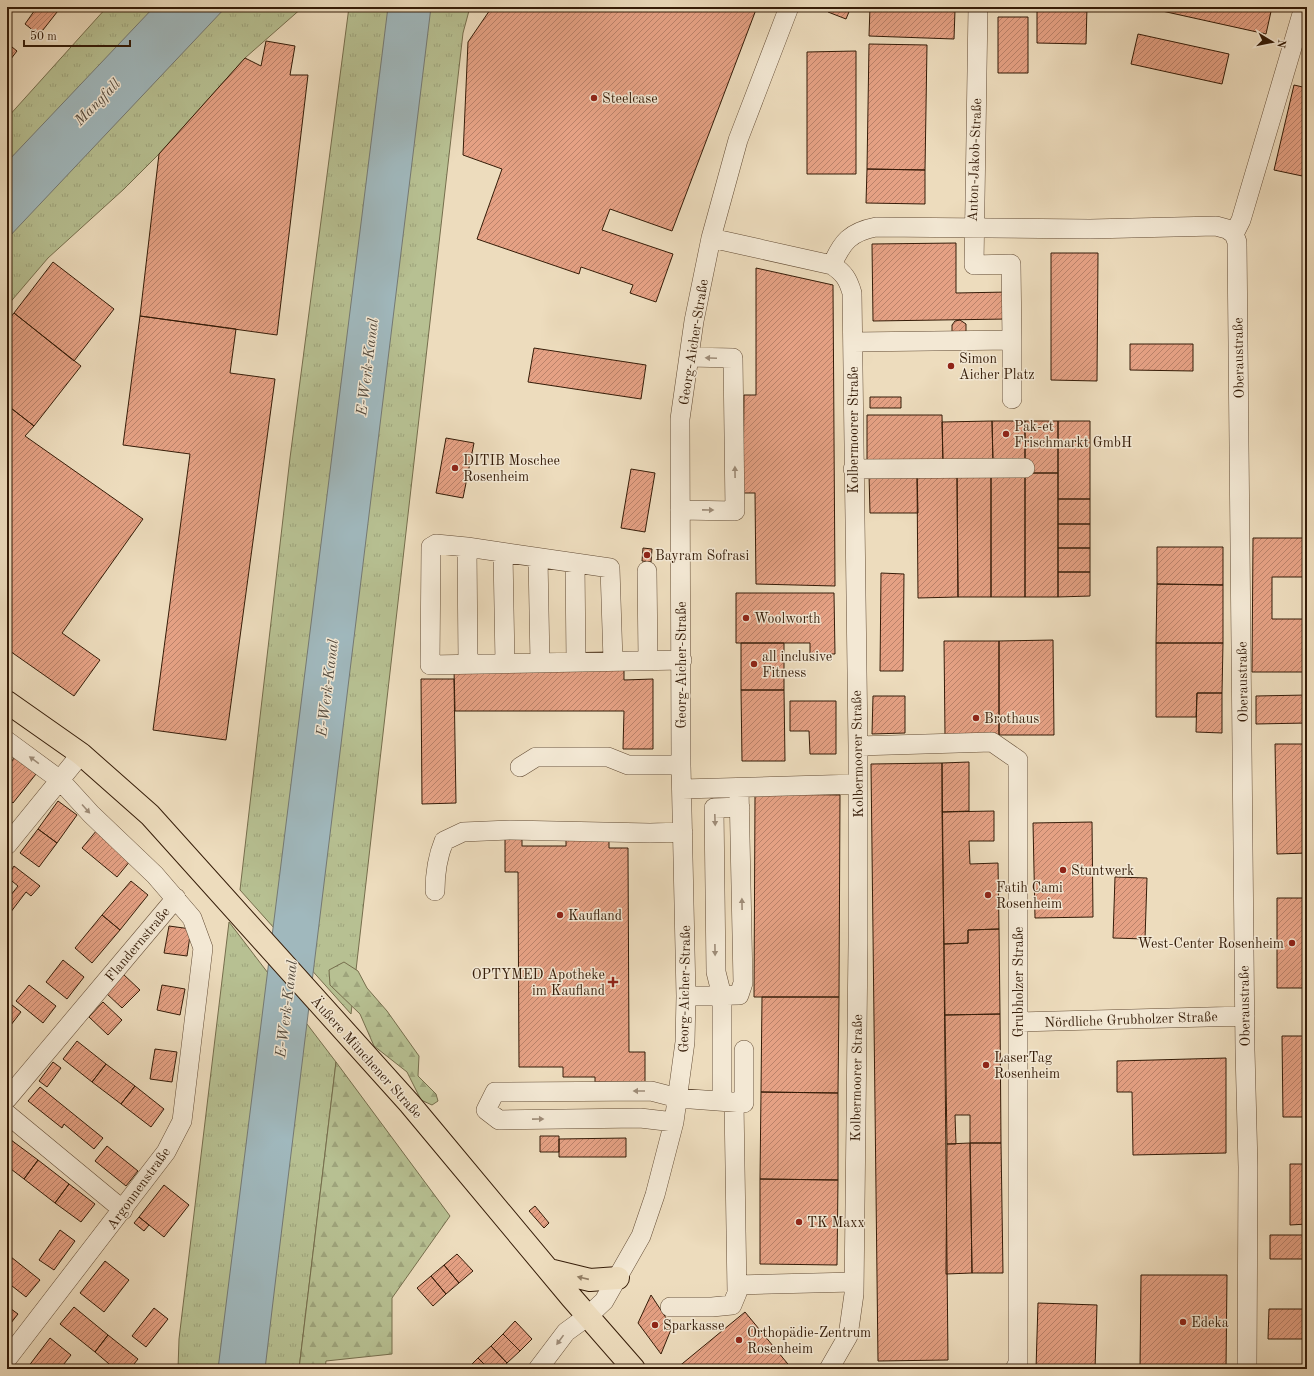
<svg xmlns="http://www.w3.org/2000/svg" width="1314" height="1376" viewBox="0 0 1314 1376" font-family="'Old Standard TT',serif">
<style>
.grass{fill:url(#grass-tufts);stroke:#766e4d}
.forest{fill:url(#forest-firs);stroke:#766e4d}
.water{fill:#a0b8bd;stroke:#757a75}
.building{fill:url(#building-hatch);stroke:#351c08}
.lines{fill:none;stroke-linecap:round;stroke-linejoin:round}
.minor-casing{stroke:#634c35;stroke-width:20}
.major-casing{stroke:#351c08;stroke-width:24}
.minor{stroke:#f3e8d4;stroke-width:19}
.major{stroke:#eddcbd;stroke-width:22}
.oneway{fill:#9e8c78}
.oneway2{fill:#917c62}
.poi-dot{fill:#8f2418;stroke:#f3e8d4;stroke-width:1.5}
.labels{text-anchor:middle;stroke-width:3;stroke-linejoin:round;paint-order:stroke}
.poi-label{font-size:14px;fill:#351c08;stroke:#f3e8d4;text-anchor:start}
.street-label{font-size:14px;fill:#351c08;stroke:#f3e8d4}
.water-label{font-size:15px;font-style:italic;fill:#554b3e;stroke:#f3e8d4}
</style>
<defs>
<pattern id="grass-tufts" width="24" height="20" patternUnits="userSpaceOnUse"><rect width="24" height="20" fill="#b7c092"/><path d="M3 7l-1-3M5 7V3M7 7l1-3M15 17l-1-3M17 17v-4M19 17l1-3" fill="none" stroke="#9ea47c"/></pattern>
<pattern id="forest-firs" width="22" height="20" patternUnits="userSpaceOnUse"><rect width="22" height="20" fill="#b7c092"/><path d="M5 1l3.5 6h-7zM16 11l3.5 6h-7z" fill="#9ea47c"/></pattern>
<pattern id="building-hatch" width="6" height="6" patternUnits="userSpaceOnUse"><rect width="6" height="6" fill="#e5a184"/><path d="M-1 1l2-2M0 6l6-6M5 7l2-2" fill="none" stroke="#ba826a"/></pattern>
</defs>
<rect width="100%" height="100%" fill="#eddcbd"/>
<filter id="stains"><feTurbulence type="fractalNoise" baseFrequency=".005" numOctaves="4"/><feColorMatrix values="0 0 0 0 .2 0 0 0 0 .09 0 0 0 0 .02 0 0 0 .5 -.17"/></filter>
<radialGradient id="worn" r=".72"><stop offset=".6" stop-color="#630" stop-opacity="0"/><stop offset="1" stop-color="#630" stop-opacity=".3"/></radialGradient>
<path class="grass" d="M107 7H303L245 58 159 154 124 189 48 258 7 306V118Z
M349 7H470L463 33 351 1014 240 890 290 458Z
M229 922 336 1062 299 1369H178L179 1339Z"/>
<path class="forest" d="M344 962 358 971 367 988 387 1011 419 1056 418 1076 436 1094 438 1101 432 1105 421 1100 407 1072 374 1046 360 1014 330 985 329 970Z
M336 1062 450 1216 392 1298V1354L326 1361 325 1369H299Z"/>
<path class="water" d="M154 7H226L7 239V162Z
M388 7H431L275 1285 265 1369H218Z"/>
<path class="building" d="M37 7H61L39 35 25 24Z
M492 7H757L672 231 610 209 602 230 673 254 656 302 630 293 633 285 581 267 579 274 477 239 502 169 463 155 468 42Z
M830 7H851L846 19 828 12Z
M870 7H912V9L955 10 954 39 869 36Z
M1037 7H1087L1086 44 1037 43Z
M1144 7H1272L1266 34Z
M998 17H1028V73H998Z
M1138 34 1229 54 1222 84 1131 64Z
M266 41 295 46 290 75H308L277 335 140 316 159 154 245 58 261 66Z
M7 43 17 51 7 64Z
M869 44 927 45 925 170 867 169Z
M856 51V174H807V52Z
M1294 85 1307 88V177L1274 170Z
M867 169 925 170V204L866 203Z
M956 243V293L1008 292V319L873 321 872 244Z
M1051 253H1098L1097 381 1051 380Z
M53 262 114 309 74 361 14 313Z
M756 268 833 285 835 586 756 584 755 493H743L744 395H756Z
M14 313 81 366 34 426 7 405V322Z
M140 316 236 329 230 373 275 379 226 740 153 730 190 454 123 445Z
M960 320 966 324V332H952V325L955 321Z
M1130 344H1193V371L1130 370Z
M534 348 646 365 641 399 528 382Z
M870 397H901V408H870Z
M7 405 34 426 25 436 143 519 62 633 100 660 74 696 7 649Z
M867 415H942L943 464H867Z
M992 421H1025V463H993Z
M992 421 993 463 943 464 942 422Z
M1025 421H1058V473H1025Z
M1058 421H1090V499H1058Z
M446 438 474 443 463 498 436 493Z
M631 469 655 473 645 532 621 528Z
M917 473H957L958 597 918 598Z
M917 473 918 513H870L869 474Z
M957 473H991V597H958Z
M991 473H1025V597H991Z
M1025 473H1058V597H1025Z
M1058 499H1090V524H1058Z
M1058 524H1090V548H1058Z
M1253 538H1307V577H1272V619H1307V672H1252Z
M1157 547H1223V585L1157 584Z
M643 548 652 549 651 562 642 561Z
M1058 548H1090V572H1058Z
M1058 572H1090V596L1058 597Z
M881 573 904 574 903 671H880Z
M1157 584 1223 585V643H1156Z
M736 593H834L835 654H810V643H736Z
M1053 640 1054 735H999V641Z
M944 641H999V735L945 736Z
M741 643H784V690H741Z
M1156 643H1223L1222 693H1197L1196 717H1156Z
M624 669V680L653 679V749H623L624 711H455L454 670Z
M421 679H454L456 803 422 804Z
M741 690H784L785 761H742Z
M1197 693H1222V733L1196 732Z
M1307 695V723L1256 724V696Z
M873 696H905V733L872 734Z
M790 701H836V754H810L809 731H790Z
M1275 744H1305L1307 853 1277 854Z
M15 757 36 774 13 803 7 798V767Z
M969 762V811L942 812V763Z
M942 763 948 1360 878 1361 871 764Z
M755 794 840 795 839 997H754Z
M58 801 77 815 57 843 38 829Z
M994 811V841H969L970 864 998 863 999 929 968 930V943L944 944 942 812Z
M1092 822 1093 917 1035 918 1033 823Z
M38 829 57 843 39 867 20 853Z
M97 830 131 860 117 877 82 848Z
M505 837H522V846H566V837H609V848H628L629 1052H645V1082H595V1077H563V1067H519L518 872H505Z
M14 866 40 886 31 896 26 892 7 917V900L18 886 7 877Z
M1115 877 1147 878 1145 939 1113 938Z
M131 881 148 895 120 930 102 915Z
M1277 898H1307V988H1277Z
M102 915 120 930 92 963 75 948Z
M169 926 191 929 187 956 164 953Z
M999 929 1000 1014 945 1015 944 944 968 943V930Z
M63 960 84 977 67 999 46 982Z
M123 974 140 990 122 1008 106 993Z
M29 985 56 1006 43 1023 16 1001Z
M162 985 185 989 180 1015 157 1010Z
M762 997H839L838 1093 761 1092Z
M7 1001 21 1012 7 1030Z
M103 1002 122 1020 108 1035 89 1017Z
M1000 1014 1001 1143H970V1115H955L956 1144H947L945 1015Z
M1282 1036H1307V1117H1283Z
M77 1041 106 1064 92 1082 63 1059Z
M155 1049 177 1052 172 1082 150 1079Z
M1226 1058V1153L1133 1155 1132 1092H1117V1061Z
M53 1062 61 1068 47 1087 39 1081Z
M106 1064 135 1086 121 1104 92 1082Z
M135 1086 164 1109 151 1127 121 1104Z
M40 1087 103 1138 94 1149 64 1124 62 1128 28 1101Z
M761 1092 838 1093V1180L760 1179Z
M540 1136H559V1152H540Z
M7 1137 38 1160 24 1179 7 1166Z
M626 1138V1157H559V1139Z
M970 1143H1001L1003 1273H972Z
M970 1143 972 1273 946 1274 947 1144Z
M107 1146 138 1171 126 1186 95 1161Z
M38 1160 69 1184 55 1203 24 1179Z
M1290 1164H1307V1224L1290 1225Z
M760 1179 838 1180 837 1265 760 1264Z
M69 1184 95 1204 81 1222 55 1203Z
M164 1185 189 1205 164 1237 139 1217Z
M535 1206 549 1223 544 1228 529 1211Z
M139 1217 149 1225 144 1231 134 1223Z
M60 1230 75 1241 54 1270 39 1260Z
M1270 1235H1307V1259H1270Z
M457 1254 473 1271 459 1283 444 1265Z
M11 1257 40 1280 26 1297 7 1282V1262Z
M105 1261 129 1280 104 1312 80 1293Z
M444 1265 459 1283 446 1294 431 1276Z
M1141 1275H1227L1226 1369H1140Z
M431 1276 446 1294 433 1306 417 1288Z
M651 1295 672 1327 661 1354 638 1323Z
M1038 1303 1097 1305 1095 1369H1036Z
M7 1306 18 1314 7 1328Z
M74 1307 108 1335 95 1352 60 1324Z
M154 1308 168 1319 146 1347 132 1336Z
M1269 1309H1307V1339H1268Z
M745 1312 792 1369H678L677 1368Z
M515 1321 532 1339 520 1351 503 1334Z
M503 1334 520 1351 507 1363 491 1346Z
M108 1335 138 1359 130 1369H115L95 1352Z
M50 1338 71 1355 60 1369H31L28 1367Z
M491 1346 507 1363 502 1369H489L478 1358Z
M478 1358 489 1369H467Z"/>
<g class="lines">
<g class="minor-casing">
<path id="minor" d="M978 7 974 265 1011 264 1012 340
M711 238 832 265C844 273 848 279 852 293L858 746V944L854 1294 848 1336 829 1369
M832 265C842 242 850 232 876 227L1090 229 1216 226 1227 229 1234 234
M853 342 1012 340V399
M853 469 1025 468
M680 510 735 511 733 358 689 357
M467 547 468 664
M503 553 505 663
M538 558 540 663
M575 563 576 662
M647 571 648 660
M613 661 610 568 467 547 436 544 431 547 430 665 682 660
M7 741 60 780 91 814 155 875 192 918 203 948 182 1121 166 1152 7 1359
M858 746 992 742 1018 760V1363L1015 1369
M520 767 536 757H608L628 765H681
M682 789 857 784
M7 845 81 754
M435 891C435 873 437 858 444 841L463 832 510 830 650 833 683 832
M686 996 739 995 743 983 739 788
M1018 1022 1245 1016
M7 1099 176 898
M722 1101V996L716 972 714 808 740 807
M7 1114 123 1210
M674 1122 640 1118 499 1120 486 1110 495 1092 651 1091 678 1098 744 1103V1050
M737 1285 854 1282
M670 1307H712L732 1305 737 1293 734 1102
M538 1369 566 1332 588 1316 604 1301 641 1236 655 1195 674 1122 685 1042 686 996 681 765 680 419 694 321 711 238 738 140 789 7
M1247 1369 1248 1167 1245 1050 1237 242 1234 234 1241 220 1304 7"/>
</g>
<g class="major-casing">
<path id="major" d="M7 702 81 754 150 815 410 1104 571 1297 634 1369
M549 1270 590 1280 618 1278"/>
</g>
<use href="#minor" class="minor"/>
<use href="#major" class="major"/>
</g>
<defs><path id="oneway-solid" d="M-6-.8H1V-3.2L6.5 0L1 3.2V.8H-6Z"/></defs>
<g class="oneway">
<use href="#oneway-solid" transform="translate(711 358) rotate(-178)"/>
<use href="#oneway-solid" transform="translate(735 472) rotate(-91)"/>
<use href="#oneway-solid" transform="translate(708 510) rotate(1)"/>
<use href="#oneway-solid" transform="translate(34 760) rotate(-144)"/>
<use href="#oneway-solid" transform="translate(86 809) rotate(48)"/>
<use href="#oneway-solid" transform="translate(715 820) rotate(88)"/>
<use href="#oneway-solid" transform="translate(742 904) rotate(-91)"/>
<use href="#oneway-solid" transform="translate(715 950) rotate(89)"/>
<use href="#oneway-solid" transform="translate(639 1091) rotate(180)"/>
<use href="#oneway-solid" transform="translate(538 1119) rotate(-1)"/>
<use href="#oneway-solid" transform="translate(560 1340) rotate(126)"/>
</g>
<use class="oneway2" href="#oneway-solid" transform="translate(583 1278) rotate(-167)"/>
<g class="poi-dot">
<circle cx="594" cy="98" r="4"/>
<circle cx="951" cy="366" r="4"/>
<circle cx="1006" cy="434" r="4"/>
<circle cx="455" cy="468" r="4"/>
<circle cx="647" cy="555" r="4"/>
<circle cx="746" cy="618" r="4"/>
<circle cx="754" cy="664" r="4"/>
<circle cx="976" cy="718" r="4"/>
<circle cx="1063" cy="870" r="4"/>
<circle cx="988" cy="895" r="4"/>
<circle cx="560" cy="915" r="4"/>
<circle cx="1292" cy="943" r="4"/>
<path d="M611 976h4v4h4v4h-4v4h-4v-4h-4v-4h4z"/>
<circle cx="986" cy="1065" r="4"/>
<circle cx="799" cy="1222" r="4"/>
<circle cx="1183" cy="1322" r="4"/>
<circle cx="655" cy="1325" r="4"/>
<circle cx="739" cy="1340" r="4"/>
</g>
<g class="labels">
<g class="poi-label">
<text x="602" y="103">Steelcase</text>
<text x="959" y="363">Simon<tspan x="959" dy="16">Aicher Platz</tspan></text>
<text x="1014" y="431">Pak-et<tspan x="1014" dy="16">Frischmarkt GmbH</tspan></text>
<text x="463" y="465">DITIB Moschee<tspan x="463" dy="16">Rosenheim</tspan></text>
<text x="655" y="560">Bayram Sofrasi</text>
<text x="754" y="623">Woolworth</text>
<text x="762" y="661">all inclusive<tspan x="762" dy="16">Fitness</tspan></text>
<text x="984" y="723">Brothaus</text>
<text x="1071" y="875">Stuntwerk</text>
<text x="996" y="892">Fatih Cami<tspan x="996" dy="16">Rosenheim</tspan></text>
<text x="568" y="920">Kaufland</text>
<text x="1284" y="948" text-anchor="end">West-Center Rosenheim</text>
<text x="605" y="979" text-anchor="end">OPTYMED Apotheke<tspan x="605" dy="16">im Kaufland</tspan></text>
<text x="994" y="1062">LaserTag<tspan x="994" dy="16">Rosenheim</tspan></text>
<text x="807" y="1227">TK Maxx</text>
<text x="1191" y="1327">Edeka</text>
<text x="663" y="1330">Sparkasse</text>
<text x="747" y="1337">Orthopädie-Zentrum<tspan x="747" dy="16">Rosenheim</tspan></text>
</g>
<g class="street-label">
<text transform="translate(974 160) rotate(-88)" y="5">Anton-Jakob-Straße</text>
<text transform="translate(693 342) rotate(-81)" y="5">Georg-Aicher-Straße</text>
<text transform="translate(1238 358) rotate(-91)" y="5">Oberaustraße</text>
<text transform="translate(853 430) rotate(-90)" y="5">Kolbermoorer Straße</text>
<text transform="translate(681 665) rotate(-90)" y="5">Georg-Aicher-Straße</text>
<text transform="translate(1242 682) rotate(-91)" y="5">Oberaustraße</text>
<text transform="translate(857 754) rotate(-91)" y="5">Kolbermoorer Straße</text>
<text transform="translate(137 944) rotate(-50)" y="5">Flandernstraße</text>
<text transform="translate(1018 982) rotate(-90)" y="5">Grubholzer Straße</text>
<text transform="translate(684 989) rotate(-89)" y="5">Georg-Aicher-Straße</text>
<text transform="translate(1244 1006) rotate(-91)" y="5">Oberaustraße</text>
<text transform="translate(1131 1019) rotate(-2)" y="5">Nördliche Grubholzer Straße</text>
<text transform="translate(367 1057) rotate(48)" y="5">Äußere Münchener Straße</text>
<text transform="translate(856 1078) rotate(-89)" y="5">Kolbermoorer Straße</text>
<text transform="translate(138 1188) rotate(-54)" y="5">Argonnenstraße</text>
</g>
<g class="water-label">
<text transform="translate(97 102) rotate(-46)" y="5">Mangfall</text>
<text transform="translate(367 367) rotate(-83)" y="5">E-Werk-Kanal</text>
<text transform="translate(327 688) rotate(-83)" y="5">E-Werk-Kanal</text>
<text transform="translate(286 1009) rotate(-83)" y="5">E-Werk-Kanal</text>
</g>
</g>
<rect width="1314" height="1376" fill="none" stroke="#eddcbd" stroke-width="24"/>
<rect x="8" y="8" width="1298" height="1360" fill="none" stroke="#351c08" stroke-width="2"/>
<rect x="12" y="12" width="1290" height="1352" fill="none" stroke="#351c08"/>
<g transform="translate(1272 42) rotate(100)" stroke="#f3e8d4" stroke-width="3" paint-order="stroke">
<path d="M0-3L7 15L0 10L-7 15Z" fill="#351c08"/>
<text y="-6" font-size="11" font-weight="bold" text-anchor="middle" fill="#351c08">N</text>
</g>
<path d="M24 40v6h106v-6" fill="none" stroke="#351c08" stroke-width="2"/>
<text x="30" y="40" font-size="12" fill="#351c08" stroke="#f3e8d4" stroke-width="3" paint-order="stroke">50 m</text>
<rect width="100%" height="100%" filter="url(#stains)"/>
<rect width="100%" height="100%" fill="url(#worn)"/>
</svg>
